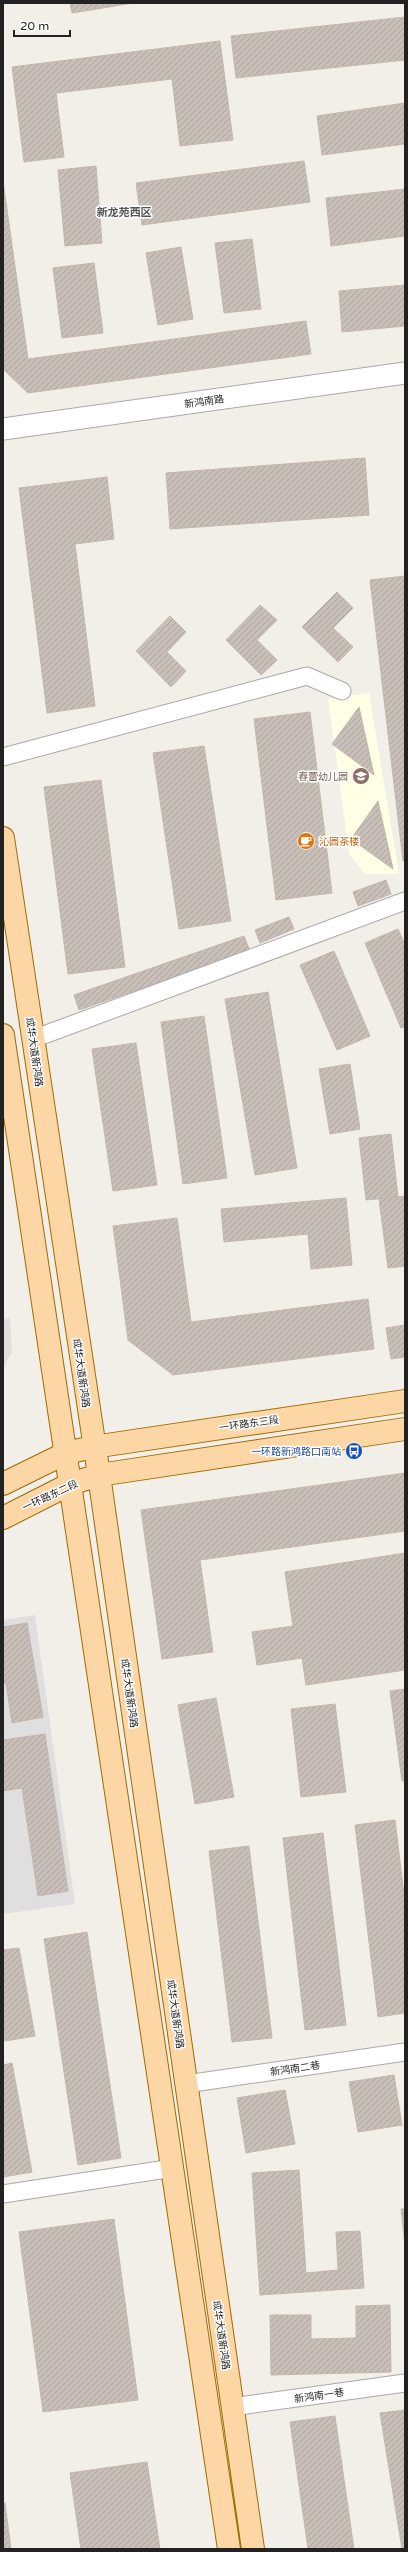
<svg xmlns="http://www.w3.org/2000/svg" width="408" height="2552" viewBox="0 0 408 2552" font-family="'Varela Round','Noto Sans SC',sans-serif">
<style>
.residential{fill:#e0dfdf}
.education{fill:#ffffe5}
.building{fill:url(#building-hatch);stroke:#c4b6ab}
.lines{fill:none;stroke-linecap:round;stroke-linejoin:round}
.minor-casing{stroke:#a9a9a9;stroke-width:19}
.tertiary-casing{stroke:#a9a9a9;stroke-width:23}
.primary-casing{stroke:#a06b00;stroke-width:24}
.minor{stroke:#fff;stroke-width:17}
.tertiary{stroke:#fff;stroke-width:21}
.primary{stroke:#fcd6a4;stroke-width:22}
.labels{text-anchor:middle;stroke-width:3;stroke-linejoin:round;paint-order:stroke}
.street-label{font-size:10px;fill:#222;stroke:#fff}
.education-label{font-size:10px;fill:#785e54;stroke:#fff;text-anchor:end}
.food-label{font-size:10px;fill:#c56008;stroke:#fff;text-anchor:start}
.transit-label{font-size:10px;fill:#164399;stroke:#fff;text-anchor:end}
.neighbourhood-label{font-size:11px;font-weight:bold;fill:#555;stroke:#fff}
</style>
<defs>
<pattern id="building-hatch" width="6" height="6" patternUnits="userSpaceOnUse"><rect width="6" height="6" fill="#c7bfb8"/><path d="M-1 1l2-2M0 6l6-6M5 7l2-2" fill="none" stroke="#aba49e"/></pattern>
</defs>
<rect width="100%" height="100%" fill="#f2efe9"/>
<path class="residential" d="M10 1318 12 1352 3 1367V1320Z
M35 1615 75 1904 3 1914V1620Z"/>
<path class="education" d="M369 693 399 874H365L349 853 328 699Z"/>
<path class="building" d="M70 3H133L72 13Z
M405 17V60L236 78 231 36Z
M220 41 233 140 180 146 172 79 56 93 64 157 24 162 12 67Z
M405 103V144L322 155 317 116Z
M304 161 310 202 142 225 136 183Z
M96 166 102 243 65 246 58 170Z
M3 181 28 359 306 321 311 354 28 393 3 369Z
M405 189V236L331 246 326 198Z
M252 239 261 309 224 313 215 243Z
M181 247 193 319 158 325 146 253Z
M94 263 103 333 62 338 53 268Z
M405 285V326L342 332 339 291Z
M365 458 369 515 170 529 166 473Z
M107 477 114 539 75 544 95 706 47 713 19 488Z
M405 576V861H403L370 580Z
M337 592 353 608 333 628 353 647 338 662 302 627Z
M260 605 277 620 257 640 277 660 261 675 226 640Z
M170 616 186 632 167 652 186 671 171 687 136 651Z
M359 707 374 775 332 744Z
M310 712 332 893 276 900 254 719Z
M204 746 231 921 179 929 153 753Z
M101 780 125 967 68 974 44 787Z
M378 801 393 869 351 839Z
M386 880 391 894 358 906 353 892Z
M289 917 294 929 260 943 255 930Z
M398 929 405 945V1027L401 1028 365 943Z
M244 936 250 951 79 1010 74 995Z
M334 951 370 1036 337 1050 300 965Z
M268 992 297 1168 255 1175 225 999Z
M204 1016 227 1178 183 1184 161 1022Z
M136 1043 157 1185 113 1191 92 1049Z
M350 1064 360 1129 330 1134 319 1069Z
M391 1134 398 1197 366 1200 359 1138Z
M405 1196V1266L388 1268 379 1199Z
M346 1198 352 1265 311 1269 308 1234 224 1242 221 1209Z
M177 1218 191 1322 368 1299 374 1349 173 1375 128 1340 113 1226Z
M405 1325V1357L391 1359 386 1328Z
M405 1473V1531L200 1560 213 1652 162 1659 141 1510Z
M405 1553V1670L306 1685 302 1658 257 1665 252 1632 293 1626 285 1572Z
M27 1623 43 1717 12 1723 6 1683 3 1684V1627Z
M405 1689V1780L402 1781 390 1691Z
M216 1698 234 1797 195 1804 178 1705Z
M335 1704 346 1792 301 1797 291 1709Z
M45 1734 68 1891 38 1896 22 1788 3 1791V1740Z
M395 1820 405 1903V2013L378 2017 355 1825Z
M323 1833 346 2025 305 2030 283 1838Z
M249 1846 272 2038 232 2042 209 1851Z
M87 1932 121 2158 78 2165 44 1939Z
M19 1948 35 2036 5 2041 3 2028V1950Z
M12 2063 32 2172 3 2177V2065Z
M394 2075 402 2125 358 2132 349 2082Z
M285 2090 295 2144 246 2153 237 2098Z
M299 2170 306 2273 338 2270 336 2232 360 2231 364 2288 260 2295 252 2173Z
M401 2209H405V2245Z
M114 2219 138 2400 43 2412 19 2232Z
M390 2305 391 2372 271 2375 270 2315H311V2339L356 2338V2306Z
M405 2410V2549H402L380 2413Z
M335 2416 354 2549H308L290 2422Z
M147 2462 160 2549H81L70 2473Z
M3 2503H5L11 2549H3Z"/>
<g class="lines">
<g class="minor-casing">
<path id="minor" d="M3 757 307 676 342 691
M33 1039 405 901
M186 2084 405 2052
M3 2194 173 2168
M232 2407 405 2383"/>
</g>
<g class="tertiary-casing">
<path id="tertiary" d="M3 429 405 373"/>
</g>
<g class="primary-casing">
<path id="primary" d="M3 838 99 1475 253 2549
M3 1035 229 2549
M3 1484 66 1453 93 1447 405 1401
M3 1518 70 1484 99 1475 405 1429"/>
</g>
<use href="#minor" class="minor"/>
<use href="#tertiary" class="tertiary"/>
<use href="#primary" class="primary"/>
</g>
<defs>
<g id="school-disc" transform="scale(0.9)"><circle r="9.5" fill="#8d6e63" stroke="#fff"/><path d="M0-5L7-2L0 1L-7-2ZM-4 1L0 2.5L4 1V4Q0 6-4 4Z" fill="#fff"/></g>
<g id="cafe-disc" transform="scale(0.9)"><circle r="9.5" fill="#e8710a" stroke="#fff"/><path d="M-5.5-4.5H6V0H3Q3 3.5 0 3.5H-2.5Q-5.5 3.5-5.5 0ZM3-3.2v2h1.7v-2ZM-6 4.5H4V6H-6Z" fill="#fff"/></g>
<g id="bus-disc" transform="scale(0.9)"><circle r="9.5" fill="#1a4fb4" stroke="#fff"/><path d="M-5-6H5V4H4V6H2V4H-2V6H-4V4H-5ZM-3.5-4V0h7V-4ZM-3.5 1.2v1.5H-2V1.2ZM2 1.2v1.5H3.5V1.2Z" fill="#fff"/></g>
</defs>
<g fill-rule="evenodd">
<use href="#school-disc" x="361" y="776"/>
<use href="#cafe-disc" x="306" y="841"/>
<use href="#bus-disc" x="354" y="1451"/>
</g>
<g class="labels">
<g class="street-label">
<text transform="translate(204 401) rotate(-8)" y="4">新鸿南路</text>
<text transform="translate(35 1052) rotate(82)" y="4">成华大道新鸿路</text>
<text transform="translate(82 1373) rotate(82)" y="4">成华大道新鸿路</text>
<text transform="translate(249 1423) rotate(-8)" y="4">一环路东三段</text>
<text transform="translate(50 1495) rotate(-25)" y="4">一环路东二段</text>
<text transform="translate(130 1693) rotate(82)" y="4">成华大道新鸿路</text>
<text transform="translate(176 2014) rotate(82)" y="4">成华大道新鸿路</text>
<text transform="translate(295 2068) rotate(-8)" y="4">新鸿南二巷</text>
<text transform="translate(222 2335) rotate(82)" y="4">成华大道新鸿路</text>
<text transform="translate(319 2395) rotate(-8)" y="4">新鸿南一巷</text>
</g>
<g class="education-label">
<text x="348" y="780">春蕾幼儿园</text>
</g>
<g class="food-label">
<text x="319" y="845">沁园茶楼</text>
</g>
<g class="transit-label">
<text x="341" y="1455">一环路新鸿路口南站</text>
</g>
<g class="neighbourhood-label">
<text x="124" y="216">新龙苑西区</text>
</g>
</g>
<rect width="408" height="2552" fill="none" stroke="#222222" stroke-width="8"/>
<path d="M14 30v6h56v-6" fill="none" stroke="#222222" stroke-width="2"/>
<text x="20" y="30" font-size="12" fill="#222222" stroke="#ffffff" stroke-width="3" paint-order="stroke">20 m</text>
</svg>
